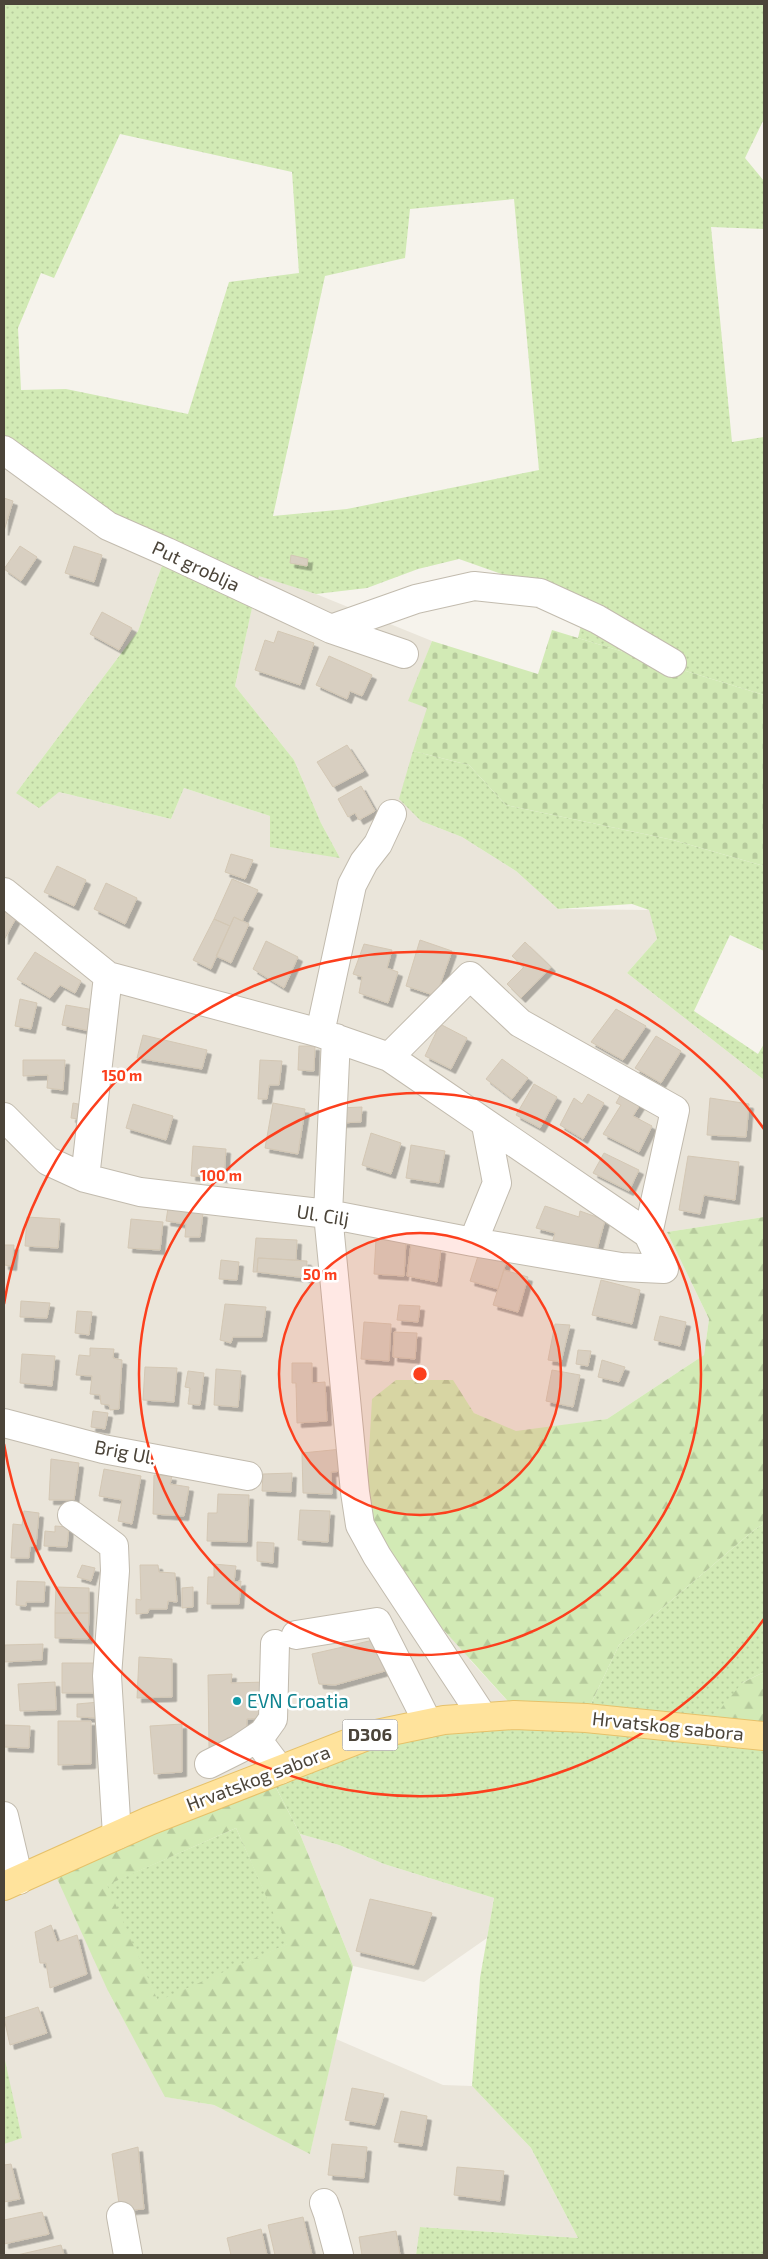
<svg xmlns="http://www.w3.org/2000/svg" width="768" height="2259" viewBox="0 0 768 2259" font-family="'Exo 2',sans-serif">
<style>
.residential{fill:#eae5da}
.grass{fill:url(#grass-dots);fill-rule:evenodd}
.forest{fill:url(#forest-firs);fill-rule:evenodd}
.cemetery{fill:url(#cemetery-stones)}
.building{fill:#d8cfc1;stroke:#d3c7b4;filter:url(#shadow)}
.lines{fill:none;stroke-linecap:round;stroke-linejoin:round}
.minor-casing{stroke:#c2bbae;stroke-width:30}
.major-casing{stroke:#e6c16a;stroke-width:30}
.minor{stroke:#fff;stroke-width:28}
.major{stroke:#ffe39c;stroke-width:28}
.ring{fill:none;stroke:#fc3f1d;stroke-width:2.5}
.culture-dot{fill:#0f9aa8;stroke:#fff;stroke-width:2}
.labels{text-anchor:middle;stroke-width:5;stroke-linejoin:round;paint-order:stroke}
.shield{fill:#fff;stroke:#817c74;stroke-width:1}
.shield-label{font-size:18px;font-weight:bold;fill:#4b4439}
.street-label{font-size:19px;fill:#4b4439;stroke:#fff}
.culture-label{font-size:19px;fill:#0d838f;stroke:#fff;text-anchor:start}
.centre{fill:#fc3f1d;stroke:#fff;stroke-width:2.5}
.ring-label{font-size:15px;text-anchor:middle;font-weight:bold;fill:#fc3f1d;stroke:#fff;stroke-width:5;stroke-linejoin:round;paint-order:stroke}
</style>
<defs>
<pattern id="grass-dots" width="8" height="8" patternUnits="userSpaceOnUse" patternTransform="scale(1.25)"><rect width="8" height="8" fill="#d2eab5"/><path d="M2 2h.1M6 6h.1" fill="none" stroke="#b6ca9c" stroke-width="1.8" stroke-linecap="round"/></pattern>
<pattern id="forest-firs" width="22" height="20" patternUnits="userSpaceOnUse" patternTransform="scale(1.25)"><rect width="22" height="20" fill="#d2eab5"/><path d="M5 1l3.5 6h-7zM16 11l3.5 6h-7z" fill="#b6ca9c"/></pattern>
<pattern id="cemetery-stones" width="16" height="16" patternUnits="userSpaceOnUse" patternTransform="scale(1.25)"><rect width="16" height="16" fill="#d2eab5"/><path d="M2 7V4a2 2 0 0 1 4 0v3zM10 15v-3a2 2 0 0 1 4 0v3z" fill="#b6ca9c"/></pattern>
<filter id="shadow"><feDropShadow dx="4.5" dy="4.5" stdDeviation="0" flood-color="#0004"/></filter>
</defs>
<rect width="100%" height="100%" fill="#f6f3ec"/>
<path class="residential" d="M4 450 167 552 138 631 16 793 59 792 171 819 184 788 270 816 340 858 321 823 294 760 235 686 259 575 316 594 432 641 409 701 428 708 421 821 462 837 516 871 558 909 650 910 657 939 627 973 764 1080V1217L667 1232 709 1319 704 1355 607 1419 516 1432 474 1413 452 1380 470 1660 514 1708 149 1821 108 1991 166 2097 214 2105 310 2153 336 2039 443 2085 472 2086 531 2148 578 2238 421 2227 416 2255H4Z
M300 1834 339 1845 384 1864 494 1898 487 1938 424 1982 353 1966Z"/>
<path class="grass" d="M4 4H764V119L745 158 764 181V229L711 227 732 442 764 437V695L578 638 586 604 459 559 418 569 367 588 316 594 259 576 235 686 294 760 321 823 340 858 270 847V816L184 788 171 819 59 792 39 808 16 793 138 631 167 552 4 450ZM120 134 292 172 299 273 229 282 188 414 66 389 21 390 18 328 41 273 54 278ZM514 199 539 470 347 509 273 516 325 276 405 258 410 209Z
M413 751 469 765 506 805 673 840 764 866V951L730 935 694 1011 758 1054 764 1044V1080L627 973 657 939 649 910 632 904 558 909 516 871 462 837 421 821 399 799Z
M764 1524V1672L742 1683 764 1724V2255H416L420 2227 578 2238 531 2148 472 2086 480 1978 494 1898 384 1864 339 1845 300 1834 269 1774 367 1736 588 1710 619 1645 754 1530Z
M236 1828 288 1944 158 2002 106 1885Z
M4 2056 22 2138 4 2144Z"/>
<path class="forest" d="M764 1217V1524L754 1530 619 1645 588 1710 514 1708 377 1556 366 1504 372 1399 396 1380H453L474 1413 516 1431 607 1419 704 1355 709 1319 667 1232Z
M764 1672V1724L712 1719 742 1683Z
M269 1774 300 1834 353 1966 310 2154 214 2105 165 2097 108 1991 51 1865ZM236 1828 287 1944 158 2001 107 1885Z"/>
<path class="cemetery" d="M552 630 764 695V866L673 840 506 805 469 765 413 751 427 708 408 701 432 641 538 674Z"/>
<path class="building" d="M4 498 13 501 4 531Z
M20 546 37 557 21 581 4 569Z
M74 546 102 555 94 582 65 573Z
M291 555 308 559 307 566 290 563Z
M102 612 132 628 119 650 90 634Z
M278 631 314 643 300 685 255 670 265 640 274 643Z
M329 656 372 675 362 696 350 691 347 699 316 685Z
M347 745 364 771 333 787 317 762Z
M361 786 375 811 359 820 355 813 348 817 338 799Z
M231 854 253 860 245 879 225 872Z
M57 866 86 880 74 906 44 892Z
M232 879 258 890 242 921 234 917 230 926 214 919Z
M106 883 137 898 125 924 94 909Z
M4 911 16 918 4 940Z
M234 917 249 924 231 963 216 956Z
M214 919 230 926 211 969 193 960Z
M420 940 452 951 436 996 406 986Z
M266 941 298 957 284 988 253 969Z
M525 942 551 967 521 998 507 984 524 967 512 956Z
M364 944 392 950 387 968 398 972 388 1003 359 993 362 977 353 974Z
M35 952 81 981 75 993 60 985 50 998 17 979Z
M20 999 37 1003 31 1029 15 1026Z
M66 1005 94 1010 90 1031 62 1025Z
M616 1009 646 1026 623 1060 591 1042Z
M440 1024 467 1038 451 1069 425 1056Z
M143 1035 207 1050 202 1069 137 1058Z
M656 1036 681 1051 661 1083 635 1068Z
M299 1046H315L314 1071 298 1070Z
M502 1059 528 1078 512 1099 486 1079Z
M23 1060H65L63 1090 47 1088 48 1075 23 1076Z
M260 1060 282 1061 279 1085H269L267 1099H258Z
M534 1084 557 1097 540 1128 516 1115Z
M623 1090 641 1103 633 1116 652 1126 639 1152 603 1134 621 1105 616 1103Z
M588 1094 604 1103 583 1139 560 1125 574 1098 582 1104Z
M710 1098 749 1104 746 1137 707 1135Z
M73 1103 88 1106 86 1120 71 1118Z
M273 1103 305 1109 298 1154 265 1148Z
M133 1104 173 1116 166 1140 126 1128Z
M362 1107 361 1122 339 1123V1108Z
M371 1133 401 1143 391 1174 362 1165Z
M411 1145 445 1151 439 1183 406 1178Z
M193 1146 226 1149 224 1178 191 1176Z
M604 1153 639 1170 629 1191 593 1173Z
M688 1156 739 1162 735 1200 704 1195 700 1214 679 1210Z
M545 1206 579 1217 580 1211 605 1220 595 1257 552 1243 555 1233 536 1228Z
M168 1208 203 1213 200 1237H185L186 1224 166 1221Z
M27 1217 60 1219 58 1248 25 1246Z
M131 1219 163 1222 160 1250 128 1248Z
M256 1238 297 1240 296 1260 258 1258 257 1272H253Z
M376 1239 406 1241 404 1276 374 1274Z
M411 1244 441 1249 437 1282 407 1276Z
M4 1245H14L12 1266 4 1265Z
M479 1253 506 1262 498 1289 470 1281Z
M258 1258 307 1261 306 1278 257 1272Z
M221 1260 239 1262 237 1280 219 1279Z
M504 1270 528 1277 518 1312 493 1305Z
M601 1280 640 1290 632 1324 592 1315Z
M21 1301 50 1303 47 1318 20 1317Z
M225 1304 266 1307 262 1337H233L231 1343 220 1340Z
M399 1305 420 1306 418 1322 397 1320Z
M77 1311 92 1312 89 1335 75 1333Z
M660 1316 686 1322 680 1346 654 1340Z
M364 1322 391 1324 389 1361 361 1359Z
M555 1324 570 1325 561 1362 548 1360Z
M394 1332 417 1333 415 1359 393 1357Z
M90 1348 114 1349 113 1358 122 1360 119 1409 110 1410 109 1405 101 1404 100 1395 90 1394 92 1376 76 1375 79 1355 90 1356Z
M578 1350 591 1351 588 1366 576 1364Z
M22 1354 55 1356 52 1386 20 1383Z
M602 1360 625 1367 619 1382 598 1377Z
M292 1363H312V1383L325 1382 327 1421 297 1423 296 1383H292Z
M145 1367 177 1368 174 1402 143 1400Z
M216 1369 241 1371 238 1407 214 1405Z
M552 1370 580 1375 573 1407 546 1401Z
M188 1371 204 1373 200 1405 188 1404 190 1388 185 1387Z
M93 1411 108 1413 105 1429 91 1427Z
M342 1449 344 1471 331 1472 332 1494 303 1493 302 1453Z
M51 1459 79 1463 74 1500H49Z
M104 1469 141 1476 132 1524 118 1521 122 1500 99 1496Z
M292 1473 291 1492 262 1491 263 1474Z
M154 1475 172 1476 170 1484 189 1487 184 1516 153 1514Z
M218 1494 249 1495 247 1542 207 1541 208 1513H217Z
M300 1510 330 1511 328 1542 298 1540Z
M24 1511 39 1513 36 1545 30 1547 29 1558H11L13 1524 22 1525Z
M55 1526 69 1527 67 1547 44 1546 45 1531 55 1532Z
M257 1542 274 1543 273 1563 257 1561Z
M214 1564 236 1566 234 1582 241 1581 239 1604H207L208 1577H214Z
M82 1565 95 1568 91 1581 77 1577Z
M140 1565H158L159 1572 175 1573 177 1602 168 1601 167 1609H149L148 1613 136 1614V1599L141 1600Z
M17 1581 45 1582 44 1602H26V1606L16 1605Z
M56 1587 89 1588V1613H55Z
M193 1587V1607L182 1608V1588Z
M55 1613H89L88 1639 55 1638Z
M378 1639 385 1671 335 1685 319 1684 312 1654Z
M43 1644 42 1660 4 1662 5 1645Z
M139 1657 172 1659V1697L137 1698Z
M62 1663H94V1693H62Z
M232 1674 231 1683 266 1682 267 1718 247 1719 246 1737 227 1738V1748H209L208 1675Z
M55 1682 56 1710 20 1711 18 1684Z
M99 1702V1718L77 1717V1704Z
M58 1721H91V1764L58 1765Z
M182 1724V1772L154 1774 150 1726Z
M4 1725 30 1726 29 1748 4 1747Z
M370 1899 432 1913 414 1965 356 1951Z
M51 1925 57 1942 77 1935 87 1974 50 1988 46 1963H40L35 1932Z
M38 2007 47 2033 10 2045 4 2018Z
M352 2088 384 2094 375 2125 345 2120Z
M401 2111 427 2116 422 2146 394 2142Z
M332 2144 367 2147 364 2178 328 2175Z
M138 2147 144 2209 120 2211 112 2154Z
M11 2164 20 2199 4 2202V2165Z
M457 2167 504 2171 500 2201 454 2195Z
M42 2212 49 2234 4 2244V2220Z
M303 2217 312 2255H275L268 2225Z
M261 2229 267 2255H231L227 2238Z
M396 2231 400 2255H362L359 2237Z
M61 2245 64 2255H17Z"/>
<g class="lines">
<g class="minor-casing">
<path id="minor" d="M4 450 108 526 167 552 331 629 404 654
M331 629 416 599 474 586 540 593 597 619 672 663
M4 892 108 976 320 1033 389 1057 648 1234
M320 1033 352 885 364 862 378 844 392 814
M336 1038 328 1214 355 1492 360 1525 377 1556 483 1717
M4 1117 48 1161 85 1178 140 1192 328 1214 473 1242 621 1267 664 1269 648 1234 675 1110 520 1023 470 976 389 1057
M85 1178 108 976
M473 1242 497 1183 486 1125
M4 1423 103 1449 248 1476
M72 1515 114 1546 115 1571 107 1676 117 1835
M296 1635 377 1622 428 1723
M256 1738 280 1770
M209 1764 239 1749 263 1733 273 1719 275 1644
M4 1816 19 1880
M324 2203 328 2214 339 2255
M121 2216 128 2255"/>
</g>
<g class="major-casing">
<path id="major" d="M4 1886 149 1821 367 1736 444 1720 514 1715 586 1718 764 1736"/>
</g>
<use href="#minor" class="minor"/>
<use href="#major" class="major"/>
</g>
<circle cx="420" cy="1374" r="141" fill="#fc3f1d" fill-opacity=".12"/>
<g class="ring">
<circle cx="420" cy="1374" r="141"/>
<circle cx="420" cy="1374" r="281"/>
<path d="M764 1619A422 422 0 0 1 4 1444M4 1304A422 422 0 0 1 764 1129"/>
</g>
<circle class="culture-dot" cx="237" cy="1701" r="5"/>
<g class="labels">
<rect class="shield" x="342.5" y="1719.5" width="55" height="31" rx="4"/>
<g class="shield-label">
<text x="370" y="1741">D306</text>
</g>
<g class="street-label">
<text transform="translate(196 566) rotate(25)" y="7">Put groblja</text>
<text transform="translate(323 1215) rotate(9)" y="7">Ul. Cilj</text>
<text transform="translate(125 1452) rotate(11)" y="7">Brig Ul.</text>
<text transform="translate(668 1726) rotate(6)" y="7">Hrvatskog sabora</text>
<text transform="translate(258 1778) rotate(-21)" y="7">Hrvatskog sabora</text>
</g>
<g class="culture-label">
<text x="247" y="1708">EVN Croatia</text>
</g>
</g>
<circle cx="420" cy="1374" r="8" class="centre"/>
<g class="ring-label">
<text x="122" y="1081">150 m</text>
<text x="221" y="1181">100 m</text>
<text x="320" y="1280">50 m</text>
</g>
<rect width="768" height="2259" fill="none" stroke="#4b4439" stroke-width="10"/>
</svg>
